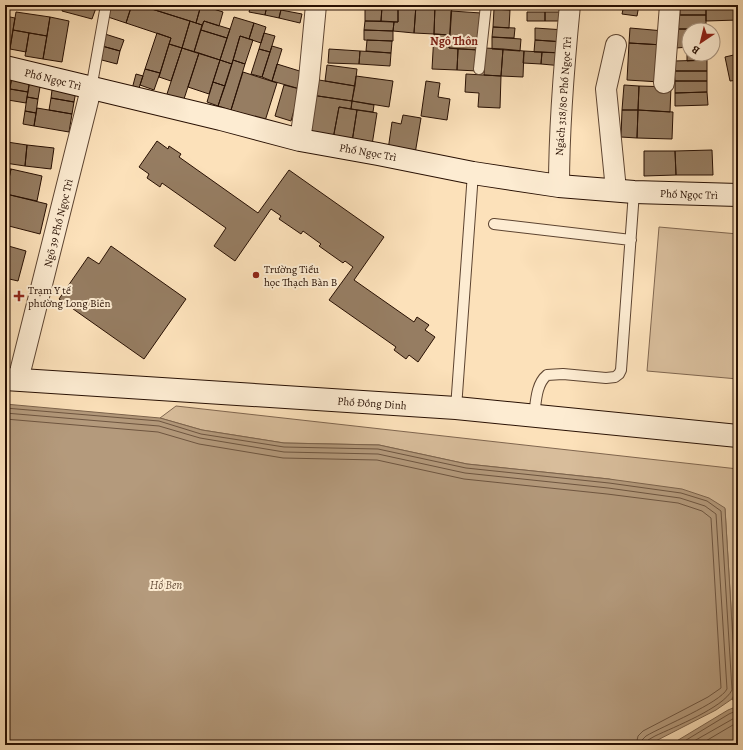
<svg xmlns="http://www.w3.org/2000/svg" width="743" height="750" viewBox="0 0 743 750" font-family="Alegreya,serif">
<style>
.green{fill:#d8bd9b;stroke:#80664f}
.water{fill:#b49a7c;stroke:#7c634c}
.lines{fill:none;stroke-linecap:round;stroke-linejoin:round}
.shore{stroke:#6e5540;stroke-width:1}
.building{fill:#967d62;stroke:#281003}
.lane-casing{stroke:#5d4431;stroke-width:12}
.street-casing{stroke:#5d4431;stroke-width:22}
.secondary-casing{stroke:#281003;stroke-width:24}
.lane{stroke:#fdecd2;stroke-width:10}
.street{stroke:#fdecd2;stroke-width:20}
.secondary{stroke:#fdecd2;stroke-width:22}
.poi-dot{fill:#8f2418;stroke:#fdecd2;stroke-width:1.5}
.labels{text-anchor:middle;stroke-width:4;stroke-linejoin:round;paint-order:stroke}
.street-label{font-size:11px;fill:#281003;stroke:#fdecd2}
.poi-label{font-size:11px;fill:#281003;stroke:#fdecd2;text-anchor:start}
.neighbourhood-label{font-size:12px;font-weight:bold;fill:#7a1f14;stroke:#fdecd2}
.water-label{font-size:12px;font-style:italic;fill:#674e39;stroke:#fdecd2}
</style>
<rect width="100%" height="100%" fill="#fce1ba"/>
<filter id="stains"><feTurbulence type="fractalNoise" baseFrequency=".005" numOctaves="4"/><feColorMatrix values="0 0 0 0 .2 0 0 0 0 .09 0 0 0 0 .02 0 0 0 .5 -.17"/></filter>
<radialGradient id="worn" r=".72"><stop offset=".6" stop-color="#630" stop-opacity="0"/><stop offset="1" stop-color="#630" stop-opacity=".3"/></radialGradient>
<path class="green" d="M659 227 738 234V379L647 371Z
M176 406 738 469V706L732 699 736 691 725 509 609 479 467 464 379 445 284 443 202 430 160 418Z"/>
<path class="water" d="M5 404 160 418 202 430 284 443 379 445 467 464 609 479 682 489 709 498 725 508 736 691 732 699 716 710 648 745H5Z
M738 706V745H670L728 710Z"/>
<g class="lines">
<path class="shore" d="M5 408 159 421 201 434 284 447 378 449 466 468 609 483 681 493 707 501 721 511 732 690C723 708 674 727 655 736L648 740 647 745
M5 413 159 426 200 438 284 452 378 454 465 473 608 488 680 498 705 506 716 514 727 689C720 703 663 726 646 736L642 740V745
M5 419 158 432 199 444 283 458 377 460 464 479 607 494 678 503 702 511 711 518 721 688 708 697 643 731 638 736 636 745
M678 745 729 714 738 710
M687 745 738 716
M699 745 738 722"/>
</g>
<path class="building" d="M63 5H84L96 8 92 19 62 11Z
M109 5H125L131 7 126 23 105 16Z
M132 5H139L190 21 182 48 169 44 171 38 126 23Z
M139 5H184L194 8 195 5H201L196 23Z
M201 5 223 12 219 26 204 21 202 25 196 23Z
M201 5H219L218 10Z
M231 5H251L250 9Z
M251 5H267L265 15 249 12Z
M267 5H282L279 18 265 15Z
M365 5H382V8L365 7Z
M382 5H398V22L381 21Z
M398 5H416L414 33 393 31 394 22H398Z
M416 5H435L434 34 414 33Z
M435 5 452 6 450 35 434 34Z
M624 5H639L637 16 622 14Z
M680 5H706V15H680Z
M706 5H738V20L706 21Z
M365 7 382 8 381 21H365Z
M494 9 510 10 509 28 493 27Z
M281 10 302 14 300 23 279 18Z
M451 11 481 13 479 50 449 48Z
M16 12 50 17 47 36 13 30Z
M527 12H545V21H527Z
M545 12H565V21H545Z
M675 15H706V29H675Z
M5 16 15 18 9 54 5 53Z
M50 17 69 21 62 62 43 59Z
M234 17 254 23 249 39 240 36 232 64 220 60Z
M190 21 202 25 194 52 182 48Z
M204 21 230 29 227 38 201 30Z
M365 21 394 22 393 31 364 30Z
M254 23 266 27 261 43 249 39Z
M493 27 515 28 514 38 492 37Z
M535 28 565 30 564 42 535 40Z
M630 28 664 31 663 45 629 43Z
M675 29H706V30H689V47L676 48Z
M13 30 29 33 26 52 10 49Z
M201 30 227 38 220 60 194 52Z
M364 30 393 31V41L364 40Z
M29 33 47 36 43 59 25 56Z
M157 33 171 38 160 73 145 69Z
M264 33 275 36 270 52 259 49Z
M105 34 124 40 120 51 102 46Z
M434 34 450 35 449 48 458 49 457 70 432 69Z
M240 36 253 40 245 64 233 60Z
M492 37 521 39 520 51 492 49Z
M367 40 392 41 391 53 366 51Z
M535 40 564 42 563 53 534 52Z
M629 43 663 45 660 82 627 80Z
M169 44 182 48 171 81 159 77Z
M102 46 120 51 117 64 98 59Z
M272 46 282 49 272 81 262 77Z
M687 47H689V54H707V60L687 61Z
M182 48 199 53 183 102 166 97Z
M485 48 503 49 501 76 484 75Z
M259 49 270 52 262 77 251 74Z
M329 49 360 51 359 64 328 63Z
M458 49 479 50 478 71 457 70Z
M503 49 524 51 523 77 501 76Z
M360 51 391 53 390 66 359 64Z
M524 51 542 52 541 64 523 63Z
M542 52 563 53V66L541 64Z
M199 53 220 60 209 94 188 87Z
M738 54V80L730 81 725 57Z
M220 60 232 64 225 86 213 82Z
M233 60 245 64 231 110 218 106Z
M707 60V71H674V61Z
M277 64 306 73 300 89 272 81Z
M327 65 357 69 355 86 325 81Z
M145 69 160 73 154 90 140 85Z
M674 71H707V81H675Z
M243 72 277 83 265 121 231 110Z
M136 74 143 76 138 91 132 89Z
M466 74 501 76 500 108 478 107 479 93 465 92Z
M5 75 12 76 9 92 5 91Z
M12 76 30 79 28 92 10 89Z
M356 76 393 81 389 107 352 101Z
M30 79 41 81 38 99 27 97Z
M313 79 355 86 352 101 311 95Z
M426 81 440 83 438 97 450 99 447 120 421 116Z
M675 81H707V92L675 93Z
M53 82 77 86 74 102 51 98Z
M213 82 225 86 218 106 207 102Z
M284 85 300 89 291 121 275 116Z
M624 85 639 86 638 110H622Z
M639 86 671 87 670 112 638 110Z
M10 89 28 92 26 103 8 100Z
M5 91 9 92 5 118Z
M707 92 708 105 675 106V93Z
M311 95 352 101 351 109 339 107 333 139 305 134Z
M27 97 38 99 36 113 25 111Z
M51 98 74 102 72 114 49 110Z
M352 101 374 105 373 112 351 109Z
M339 107 357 110 352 142 333 139Z
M37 108 72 114 69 132 34 126Z
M357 110 377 113 372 145 352 142Z
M622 110H638L637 138 621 137Z
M638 110 673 112 672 139 637 138Z
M25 111 36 113 34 126 23 124Z
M403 115 421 118 415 154 388 150 392 122 401 124Z
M5 127 8 128 7 142 27 145 25 166 5 163Z
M157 141 168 149 169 146 181 154 179 157 258 213 289 170 384 237 354 280 414 322 417 317 429 325 425 330 435 337 418 362 409 355 406 359 394 350 396 347 329 300 353 267 345 261 343 263 319 246 321 244 303 231 301 234 279 219 281 216 271 209 235 261 214 246 226 228 162 183 160 187 147 178 149 174 139 167Z
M27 145 54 148 51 169 25 166Z
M712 150 713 175H676L675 151Z
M644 151H675L676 175 644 176Z
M734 153H738V169H735Z
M5 168 11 169 5 196Z
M11 169 42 176 37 201 6 194Z
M6 194 47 204 40 234 5 225Z
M5 245 26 251 18 281 5 278Z
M111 246 186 299 144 359 59 299 88 257 99 264Z"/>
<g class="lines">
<g class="lane-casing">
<path id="lane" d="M479 69 486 5
M91 89 106 5
M494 224 631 240
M456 408 473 173
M534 416C536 402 536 384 547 375L563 374 606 378 615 377 619 374 621 370 634 192"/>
</g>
<g class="street-casing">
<path id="street" d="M616 45 606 89 616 190
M664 83 670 5
M300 140 309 79 316 5
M559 186C559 126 564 65 570 5
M18 380 91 89"/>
</g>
<g class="secondary-casing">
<path id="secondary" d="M5 67 221 119 300 140 378 154 473 173 559 186 634 192 738 195
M5 379 456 408 738 436"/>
</g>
<use href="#lane" class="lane"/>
<use href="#street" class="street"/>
<use href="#secondary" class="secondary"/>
</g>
<g class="poi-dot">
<circle cx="256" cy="275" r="4"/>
<path d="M17 290h4v4h4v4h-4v4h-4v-4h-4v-4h4z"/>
</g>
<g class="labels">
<g class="street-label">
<text transform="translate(53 79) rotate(14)" y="4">Phố Ngọc Trì</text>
<text transform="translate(563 96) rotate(-86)" y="4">Ngách 318/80 Phố Ngọc Trì</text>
<text transform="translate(368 152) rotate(10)" y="4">Phố Ngọc Trì</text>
<text transform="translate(689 194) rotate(2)" y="4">Phố Ngọc Trì</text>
<text transform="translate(58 223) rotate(-76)" y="4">Ngõ 39 Phố Ngọc Trì</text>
<text transform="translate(372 403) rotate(4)" y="4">Phố Đồng Dinh</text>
</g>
<g class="poi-label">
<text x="264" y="273">Trường Tiểu<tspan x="264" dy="13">học Thạch Bàn B</tspan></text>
<text x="28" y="294">Trạm Y tế<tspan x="28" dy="13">phường Long Biên</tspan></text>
</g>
<g class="neighbourhood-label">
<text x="454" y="45">Ngô Thôn</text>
</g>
<g class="water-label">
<text x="166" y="589">Hồ Ben</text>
</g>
</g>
<rect width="743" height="750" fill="none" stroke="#fce1ba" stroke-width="20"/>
<rect x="6" y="6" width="731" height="738" fill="none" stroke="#281003" stroke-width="2"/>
<rect x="10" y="10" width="723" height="730" fill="none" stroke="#281003"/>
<g transform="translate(701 42) rotate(215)"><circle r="19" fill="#fdecd2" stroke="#a8947f"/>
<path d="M0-3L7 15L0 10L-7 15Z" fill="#8f2418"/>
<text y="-6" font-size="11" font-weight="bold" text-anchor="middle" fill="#281003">B</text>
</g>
<rect width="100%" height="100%" filter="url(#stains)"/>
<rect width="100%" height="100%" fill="url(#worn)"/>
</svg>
